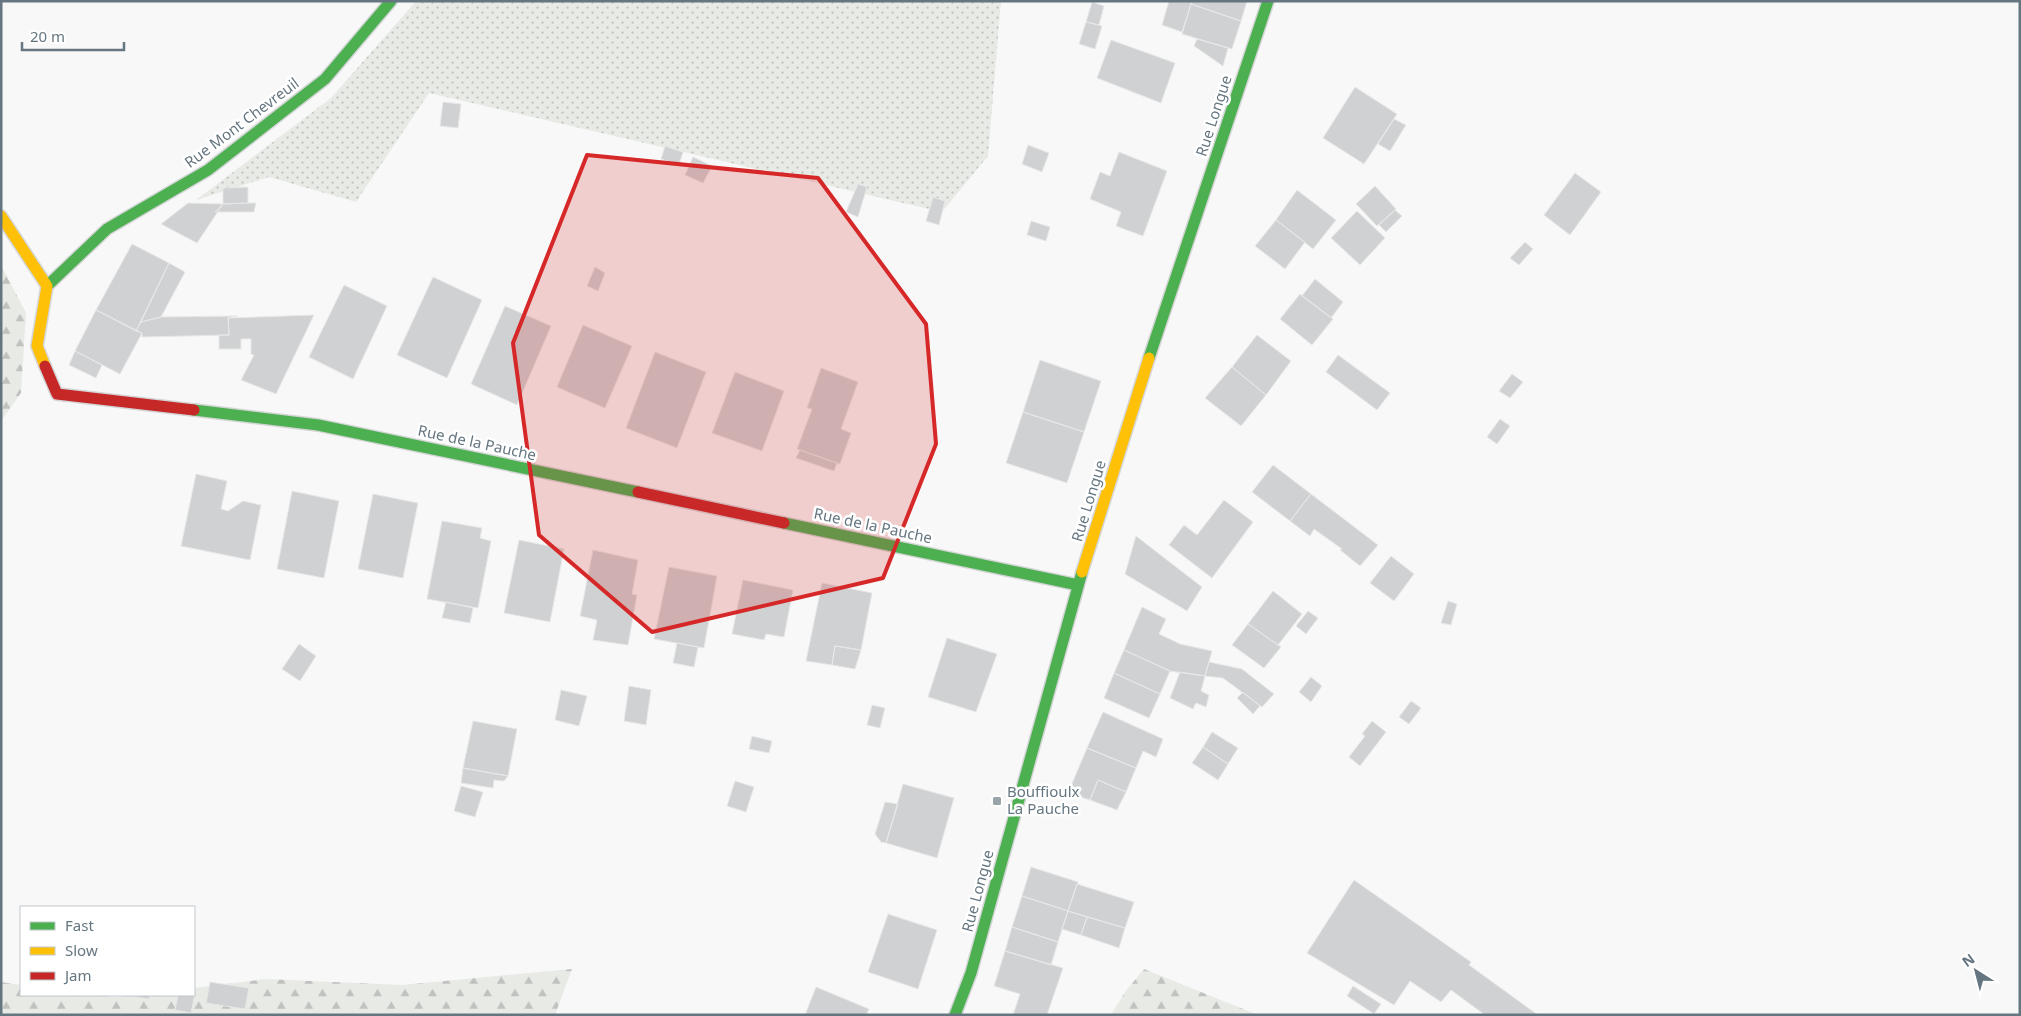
<svg xmlns="http://www.w3.org/2000/svg" width="2021" height="1016" viewBox="0 0 2021 1016" font-family="'Noto Sans',sans-serif">
<style>
.grass{fill:url(#grass-dots)}
.forest{fill:url(#forest-firs)}
.building{fill:#cfd1d2;stroke:#e8e8e8}
.lines{fill:none;stroke-linecap:round;stroke-linejoin:round}
.fast-casing{stroke:#d4d5d6;stroke-width:14}
.slow-casing{stroke:#d4d5d6;stroke-width:14}
.jam-casing{stroke:#d4d5d6;stroke-width:14}
.fast{stroke:#4caf50;stroke-width:11}
.slow{stroke:#ffc107;stroke-width:11}
.jam{stroke:#c62828;stroke-width:11}
.marked{fill:#d62828;fill-opacity:0.2;stroke:#d62828;stroke-width:4;stroke-linejoin:round}
.poi-dot{fill:#98a4aa;stroke:#fff;stroke-width:2}
.labels{text-anchor:middle;stroke-width:5;stroke-linejoin:round;paint-order:stroke}
.street-label{font-size:15px;fill:#657680;stroke:#fff}
.poi-label{font-size:15px;fill:#657680;stroke:#fff;text-anchor:start}
</style>
<defs>
<pattern id="grass-dots" width="8" height="8" patternUnits="userSpaceOnUse" patternTransform="scale(1.25)"><rect width="8" height="8" fill="#e7eae5"/><path d="M2 2h.1M6 6h.1" fill="none" stroke="#bfc2bf" stroke-width="1.8" stroke-linecap="round"/></pattern>
<pattern id="forest-firs" width="22" height="20" patternUnits="userSpaceOnUse" patternTransform="scale(1.25)"><rect width="22" height="20" fill="#e7eae5"/><path d="M5 1l3.5 6h-7zM16 11l3.5 6h-7z" fill="#bfc2bf"/></pattern>
</defs>
<rect width="100%" height="100%" fill="#f8f8f8"/>
<path class="grass" d="M416 1H1001L988 156 942 212 429 93 356 202 269 177 196 200 331 98Z"/>
<path class="forest" d="M1 265 26 313 21 393 1 421Z
M572 969 555 1015H1V982L21 985V995H95L115 997 137 995H194V988L265 979 402 985Z
M1144 969 1258 1015H1111L1125 992Z"/>
<path class="building" d="M1169 1H1192L1182 32 1162 25Z
M1192 1H1247L1241 21 1191 4Z
M1092 2 1104 6 1099 25 1086 22Z
M1191 4 1241 21 1232 49 1182 34Z
M1086 22 1102 26 1095 49 1079 44Z
M1197 39 1228 48 1223 66 1194 46Z
M1111 40 1175 63 1161 103 1097 78Z
M1355 87 1397 114 1364 164 1323 138Z
M443 102 461 104 458 128 440 126Z
M1394 119 1406 125 1390 151 1378 144Z
M1028 145 1049 153 1042 172 1022 164Z
M665 146 683 152 679 165 661 159Z
M1119 152 1167 171 1143 236 1116 226 1121 212 1090 199 1100 172 1110 176Z
M693 157 712 166 703 183 685 175Z
M1575 173 1601 192 1570 235 1544 215Z
M858 184 867 187 858 217 846 212Z
M1375 186 1396 209 1377 226 1356 204Z
M248 187V203L223 204V188Z
M1297 190 1336 220 1313 249 1276 220Z
M933 197 945 201 939 225 926 221Z
M188 203 223 204 197 243 161 224Z
M248 203H256L254 212H215L223 204Z
M1395 210 1402 216 1386 232 1379 225Z
M1357 211 1385 238 1360 265 1331 238Z
M1276 220 1305 242 1285 269 1255 246Z
M1031 221 1050 227 1046 241 1027 235Z
M1525 242 1533 249 1519 265 1510 258Z
M132 244 169 263 136 331 96 310Z
M169 263 185 272 161 317 141 322Z
M595 267 605 273 598 291 587 286Z
M433 277 482 300 447 378 397 355Z
M1315 279 1343 302 1331 318 1302 296Z
M344 285 387 306 353 379 309 357Z
M1300 294 1333 319 1312 345 1280 319Z
M505 306 551 326 517 405 471 384Z
M96 310 142 333 120 374 75 351Z
M314 315 276 394 241 380 254 355 251 354V339H241V349H219V335H229L228 318Z
M237 316 228 318 229 335 142 337V333L136 331 141 322 161 317Z
M583 325 632 346 605 408 557 387Z
M1257 335 1291 361 1266 395 1232 367Z
M75 351 102 365 96 378 69 365Z
M655 352 706 372 677 448 626 428Z
M1338 355 1390 393 1377 410 1326 372Z
M1040 360 1101 381 1084 432 1023 412Z
M1232 367 1266 395 1241 426 1205 398Z
M821 368 858 382 841 429 851 433 840 464 797 449 812 409 807 408Z
M735 372 784 391 762 451 712 433Z
M1512 374 1523 382 1510 398 1499 391Z
M1023 412 1084 432 1067 483 1006 463Z
M1500 419 1510 426 1497 444 1487 437Z
M800 450 837 463 834 471 796 458Z
M1273 465 1311 494 1290 521 1252 492Z
M196 474 227 481 221 509 228 511 243 501 261 505 250 560 181 546Z
M292 491 339 501 324 578 277 569Z
M373 494 418 503 403 578 358 569Z
M1311 494 1378 545 1360 566 1340 550 1342 549 1314 529 1310 536 1290 521Z
M1224 500 1253 522 1212 578 1169 545 1184 525 1197 535Z
M442 521 482 528 480 538 491 541 478 608 427 599Z
M1136 536 1202 587 1187 611 1125 574Z
M519 540 564 549 550 622 504 613Z
M593 550 638 560 632 594 637 595 628 645 593 640 597 620 580 616Z
M1391 556 1414 574 1394 601 1370 583Z
M669 567 717 576 704 648 654 639Z
M743 580 793 590 784 637 766 634 764 640 732 634Z
M822 583 872 593 861 650 835 646 832 665 806 661Z
M1273 591 1302 614 1278 645 1248 624Z
M1448 601 1457 604 1451 625 1441 623Z
M446 602 473 608 470 623 442 618Z
M1142 607 1166 619 1159 634 1180 644 1212 651 1205 676 1170 671 1124 650Z
M1308 611 1318 618 1306 634 1296 626Z
M1248 624 1281 647 1264 668 1232 645Z
M947 638 997 654 976 712 928 697Z
M677 643 698 647 694 667 673 663Z
M299 644 316 656 300 681 282 669Z
M835 646 861 650 855 669 832 665Z
M1124 650 1170 671 1160 694 1114 673Z
M1209 662 1242 669 1274 694 1262 707 1223 678 1205 676Z
M1180 672 1205 676 1201 691 1209 695 1206 707 1196 703 1193 709 1170 698Z
M1114 673 1160 694 1149 718 1104 698Z
M1311 677 1322 686 1311 702 1299 692Z
M629 686 651 690 646 725 624 721Z
M561 690 587 696 579 726 555 720Z
M1243 692 1260 706 1253 714 1237 698Z
M1411 701 1421 708 1409 724 1399 717Z
M872 705 885 708 880 728 867 725Z
M1103 712 1163 739 1156 757 1143 751 1136 768 1087 748Z
M473 721 517 729 508 776 463 768Z
M1372 721 1386 732 1360 766 1349 757 1365 736 1362 734Z
M1212 732 1238 748 1228 764 1203 747Z
M752 736 772 741 769 753 749 749Z
M1203 747 1228 764 1218 780 1192 763Z
M1087 748 1136 768 1126 792 1098 780 1090 800 1068 793Z
M463 768 508 776 504 781 494 780 493 788 461 783Z
M1098 780 1126 792 1117 810 1090 800Z
M735 781 754 787 746 812 727 806Z
M903 784 954 798 937 858 886 843Z
M461 786 483 792 475 817 454 811Z
M885 802 898 804 886 843 881 842 875 834Z
M1031 867 1078 882 1068 911 1022 896Z
M1354 880 1471 962 1469 965 1538 1015H1485L1451 990 1441 1002 1410 981 1394 1005 1307 953Z
M1077 884 1134 902 1125 928 1068 911Z
M1022 896 1068 911 1058 942 1012 927Z
M1068 911 1087 917 1081 935 1062 929Z
M888 914 937 930 918 989 868 972Z
M1087 917 1125 928 1119 948 1081 935Z
M1012 927 1058 942 1051 965 1005 951Z
M1005 951 1063 968 1047 1015H1013L1020 994 994 986Z
M210 982 249 988 245 1009 206 1003Z
M1353 986 1381 1004 1374 1014 1347 996Z
M816 987 869 1009 866 1015H805Z
M194 993 195 994 191 1013 175 1010 178 995Z
M122 995H150L149 999Z"/>
<g class="lines">
<g class="fast-casing">
<path id="fast" d="M47 286 107 229 208 170 325 79 391 1
M1149 358 1268 1
M194 410 318 425 638 492
M784 523 1078 585
M955 1015 971 973 1082 572"/>
</g>
<g class="slow-casing">
<path id="slow" d="M1 216 47 286 37 346 45 366
M1082 572 1149 358"/>
</g>
<g class="jam-casing">
<path id="jam" d="M45 366 57 394 194 410
M638 492 784 523"/>
</g>
<use href="#fast" class="fast"/>
<use href="#slow" class="slow"/>
<use href="#jam" class="jam"/>
</g>
<path class="marked" d="M587 155 818 178 926 324 936 444 883 578 652 632 539 535 513 343Z"/>
<rect class="poi-dot" x="992" y="796" width="10" height="10" rx="2.5"/>
<g class="labels">
<g class="street-label">
<text transform="translate(1214 116) rotate(-72)" y="5">Rue Longue</text>
<text transform="translate(242 123) rotate(-37)" y="5">Rue Mont Chevreuil</text>
<text transform="translate(477 443) rotate(12)" y="5">Rue de la Pauche</text>
<text transform="translate(1089 501) rotate(-73)" y="5">Rue Longue</text>
<text transform="translate(873 526) rotate(12)" y="5">Rue de la Pauche</text>
<text transform="translate(978 891) rotate(-75)" y="5">Rue Longue</text>
</g>
<g class="poi-label">
<text x="1007" y="797">Bouffioulx<tspan x="1007" dy="17">La Pauche</tspan></text>
</g>
</g>
<rect width="2021" height="1016" fill="none" stroke="#657680" stroke-width="5"/>
<rect x="20" y="906" width="175" height="90" fill="#ffffff" stroke="#c1c8cc"/>
<rect x="30" y="922" width="25" height="8" fill="#4caf50" stroke="#c1c8cc"/>
<text x="65" y="931" font-size="15" fill="#657680">Fast</text>
<rect x="30" y="947" width="25" height="8" fill="#ffc107" stroke="#c1c8cc"/>
<text x="65" y="956" font-size="15" fill="#657680">Slow</text>
<rect x="30" y="972" width="25" height="8" fill="#c62828" stroke="#c1c8cc"/>
<text x="65" y="981" font-size="15" fill="#657680">Jam</text>
<g transform="translate(1976 971) rotate(324)" stroke="#ffffff" stroke-width="4" paint-order="stroke">
<path d="M0-4L9 19L0 12L-9 19Z" fill="#657680"/>
<text y="-8" font-size="14" font-weight="bold" text-anchor="middle" fill="#657680">N</text>
</g>
<path d="M22 42v8h102v-8" fill="none" stroke="#657680" stroke-width="2.5"/>
<text x="30" y="42" font-size="15" fill="#657680" stroke="#ffffff" stroke-width="4" paint-order="stroke">20 m</text>
</svg>
